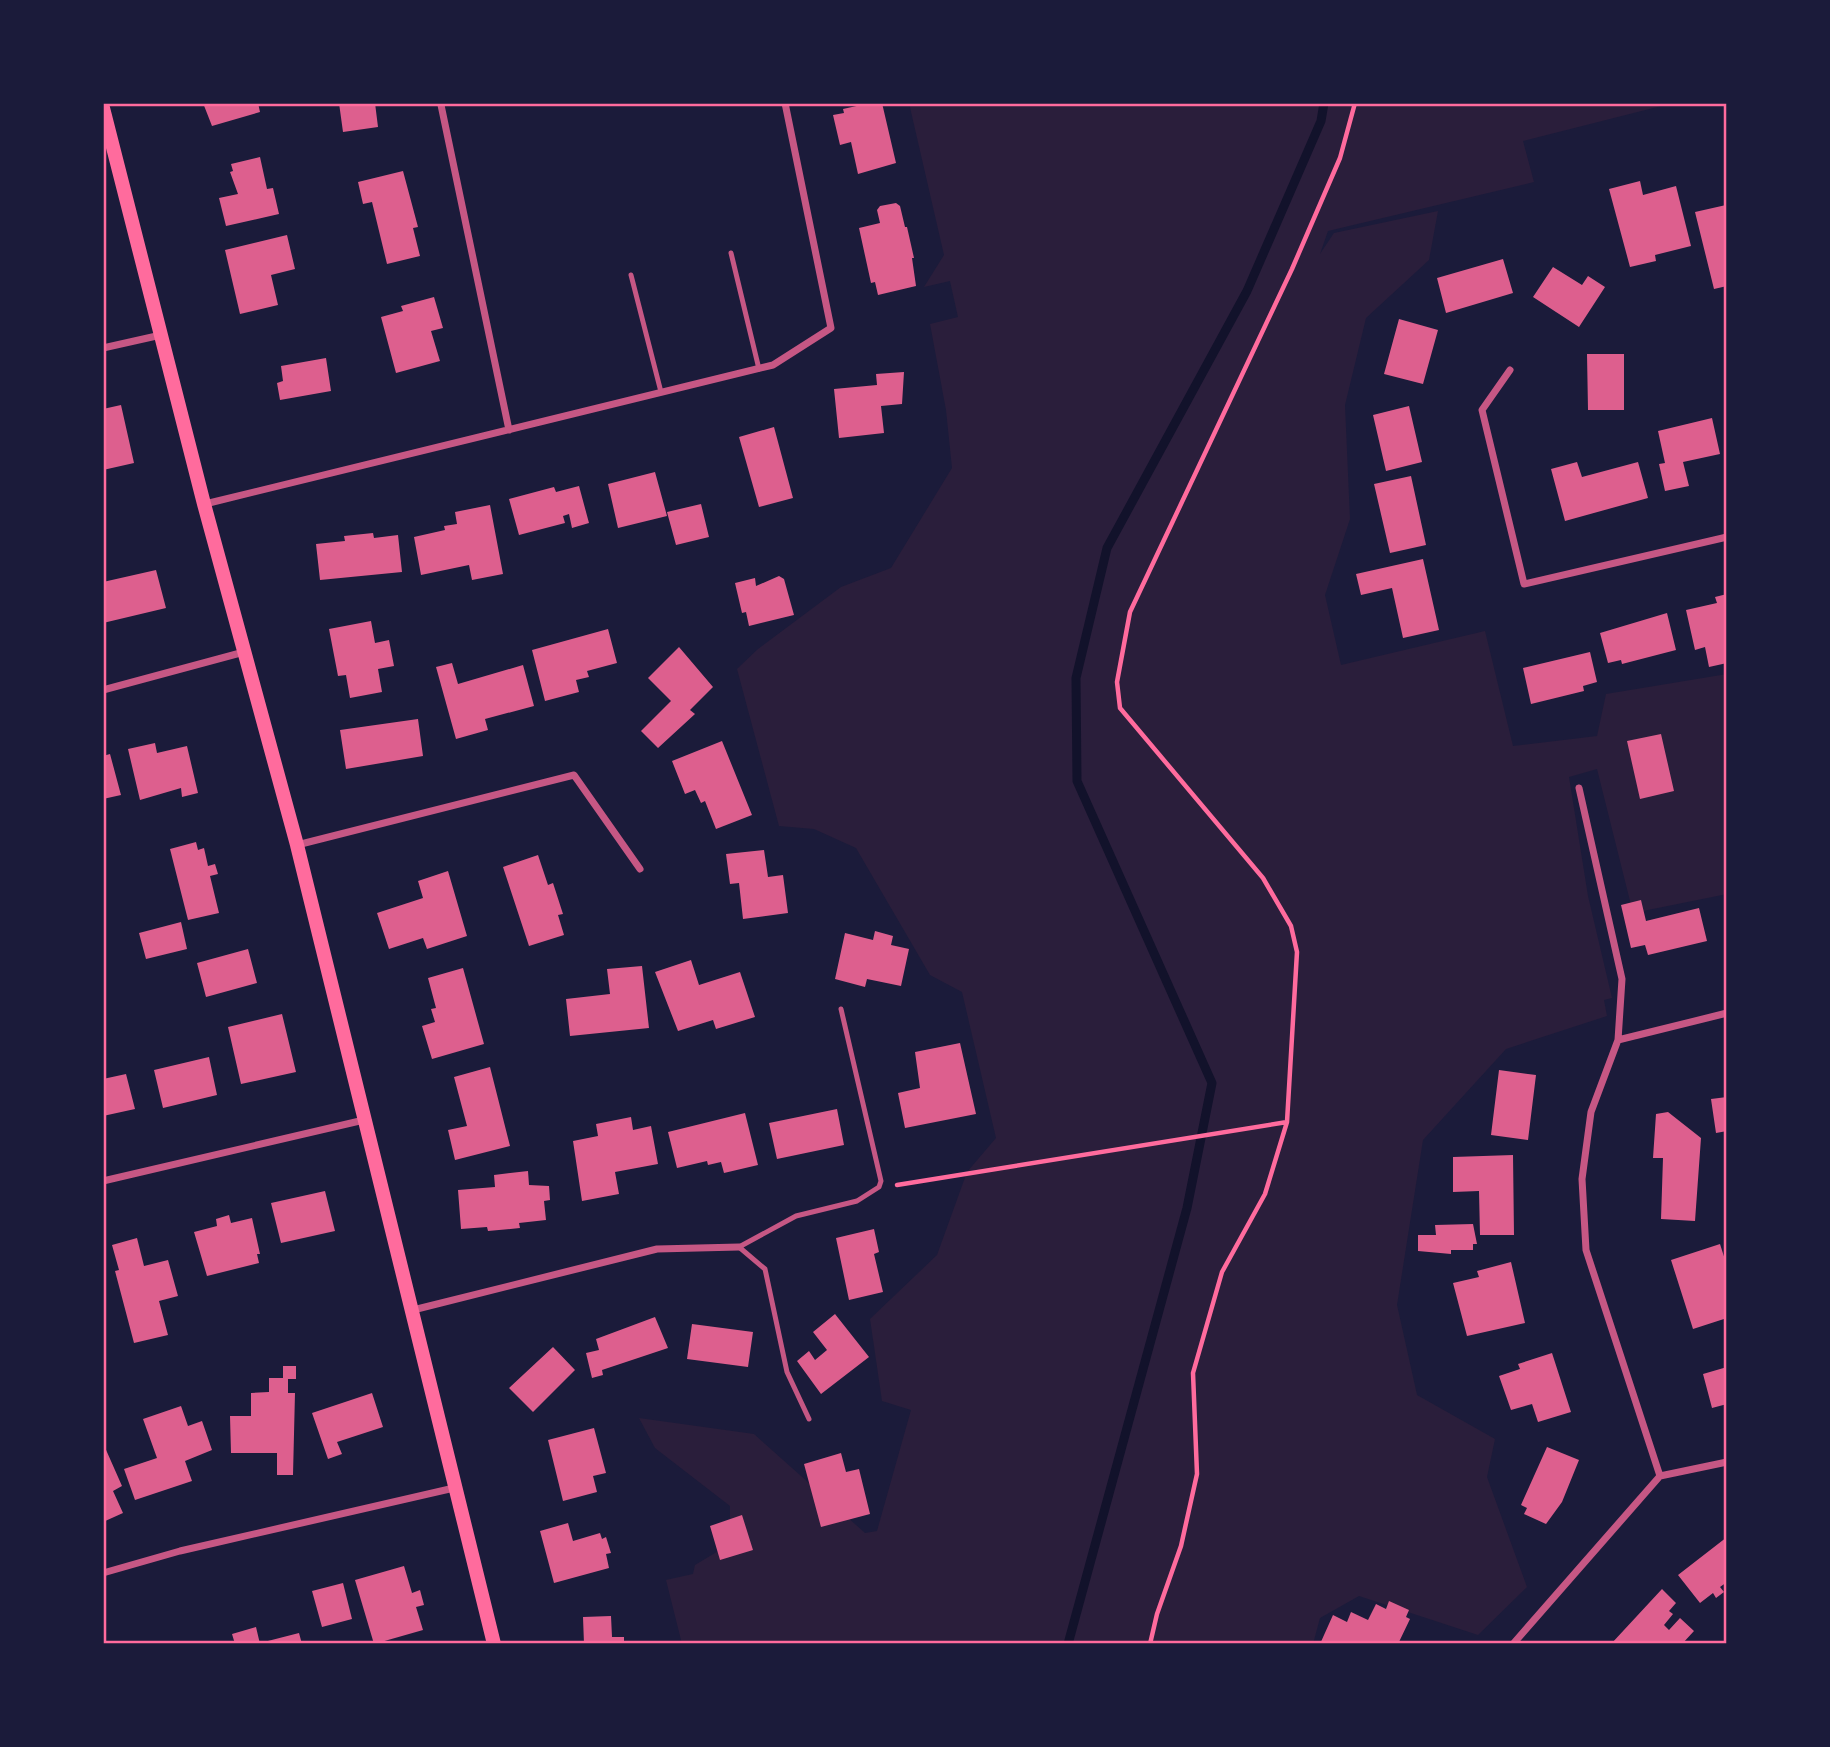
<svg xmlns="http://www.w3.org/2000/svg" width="1830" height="1747" viewBox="0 0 1830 1747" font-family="'Fira Sans Condensed',sans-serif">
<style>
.green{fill:#2a1e3b}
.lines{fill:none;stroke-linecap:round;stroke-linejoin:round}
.stream{stroke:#12122b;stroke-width:9}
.building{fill:#dd5f8e}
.path{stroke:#ff6b9d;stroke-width:4.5}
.service{stroke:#c65784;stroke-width:5}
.minor{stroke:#c65784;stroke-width:7}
.secondary{stroke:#ff6b9d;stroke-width:14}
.neatline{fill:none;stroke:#ff6b9d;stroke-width:2.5}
</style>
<rect width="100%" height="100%" fill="#1b1b3a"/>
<path class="green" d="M909 103H1673L1523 141 1534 182 1328 231 1320 254 1334 233 1438 211 1429 260 1366 318 1345 405 1350 519 1325 595 1341 665 1485 631 1513 746 1597 736 1606 694 1727 674V894L1633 913 1597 769 1569 777 1588 896 1612 998 1604 1000 1607 1016 1506 1049 1423 1140 1397 1305 1417 1395 1495 1439 1487 1477 1527 1587 1478 1635 1359 1596 1320 1618 1313 1644H682L666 1580 693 1574 695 1565 730 1544V1506L655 1448 639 1418 754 1434 865 1533 877 1531 911 1410 882 1401 870 1319 937 1255 967 1172 996 1138 962 992 930 975 856 848 814 829 779 826 737 669 758 649 841 587 891 568 952 468 946 410 930 324 958 317 950 281 924 287 944 255Z"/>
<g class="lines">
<path class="stream" d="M1068 1644 1187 1208 1212 1083 1077 781 1076 678 1107 548 1247 291 1321 121 1324 103"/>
</g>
<path class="building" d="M203 103H258L260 112 212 126Z
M339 103H375L378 127 343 132Z
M870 103H882L896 163 858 174 851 142 840 145 833 115 844 113 843 109Z
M260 157 267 189 273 188 279 214 226 226 219 198 238 194 230 172 233 171 231 164Z
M403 171 418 227 413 228 420 256 387 264 372 202 363 204 358 182Z
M1640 181 1643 195 1676 186 1691 246 1655 255 1656 261 1630 267 1609 189Z
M896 203 900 206 905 227H907L914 258H912L916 286 878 295 875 282 871 283 859 228 880 223 877 210 880 206Z
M1726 205 1727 286 1714 289 1695 212Z
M287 235 295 269 271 275 278 305 240 314 225 250Z
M1503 259 1513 293 1446 313 1437 278Z
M1553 267 1582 285 1588 276 1605 287 1579 327 1533 297Z
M434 297 443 328 431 331 440 361 396 373 381 317 403 311 401 306Z
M1399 319 1438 330 1423 384 1384 374Z
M1587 354H1624V410H1588Z
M326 358 331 391 280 400 277 383 283 381 281 366Z
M904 372 902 404 881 406 884 433 839 438 834 389 877 385 876 374Z
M121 405 134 463 103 470V409Z
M1409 406 1422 462 1386 471 1373 415Z
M1712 418 1720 454 1683 462 1689 486 1665 491 1659 464 1665 463 1658 431Z
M774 427 793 498 759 507 739 437Z
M1577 462 1582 477 1638 462 1648 498 1565 521 1551 469Z
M655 472 667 516 618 528 608 484Z
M1411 476 1426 545 1390 553 1374 484Z
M579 486 589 523 572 528 569 514 563 516 565 523 519 535 509 499 554 487 556 492Z
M701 504 709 537 676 545 667 512Z
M490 505 503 574 472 580 469 565 421 575 414 537 445 530 444 526 457 524 455 512Z
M373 533 374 538 398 535 402 572 320 580 316 544 345 541 344 536Z
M1423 559 1439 630 1403 638 1392 588 1361 595 1356 574Z
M156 570 166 608 103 623V582Z
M779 576 784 579 794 615 749 626 746 612 742 613 735 583 755 578 756 586Z
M1727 594V663L1709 667 1705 647 1695 650 1686 610 1717 603 1715 597Z
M1667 613 1676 650 1622 664 1621 660 1608 663 1600 633Z
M371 621 375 643 389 640 394 666 378 669 382 692 350 698 346 675 338 676 329 629Z
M608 629 617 663 587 671 589 677 576 680 579 692 545 701 532 650Z
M679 647 713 687 690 710 695 714 658 748 641 731 671 701 648 678Z
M1590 652 1597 682 1583 686 1584 691 1531 704 1523 668Z
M452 663 458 684 523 665 534 706 485 719 488 730 456 739 436 667Z
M418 719 423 756 346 769 340 730Z
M1661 734 1674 791 1640 799 1627 741Z
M722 741 752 815 716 829 705 801 701 803 695 790 685 794 672 761Z
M155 743 157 753 187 746 198 793 182 797 181 788 140 800 128 749Z
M110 754 121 795 103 799V756Z
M196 842 198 850 204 848 208 866 215 864 218 874 210 876 219 913 188 920 170 849Z
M764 850 768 877 783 875 788 913 743 919 739 883 730 884 726 854Z
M538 855 548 885 553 883 563 914 558 915 564 935 529 946 503 867Z
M448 871 467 936 427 949 423 938 389 949 377 913 423 898 418 881Z
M1641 900 1646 921 1699 908 1707 941 1648 955 1645 945 1631 948 1621 905Z
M181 922 187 949 146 959 139 933Z
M875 931 893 936 891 945 909 949 901 986 867 979 865 987 835 979 845 933 873 940Z
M248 949 257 983 206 997 197 963Z
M691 960 699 985 740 972 755 1017 716 1029 713 1020 678 1031 655 972Z
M642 966 649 1028 570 1036 566 999 610 994 607 969Z
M463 968 484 1044 432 1059 422 1026 435 1022 431 1009 436 1008 428 978Z
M282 1014 296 1072 241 1084 228 1027Z
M960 1043 976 1114 905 1128 898 1093 920 1088 915 1052Z
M209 1057 217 1095 163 1108 154 1070Z
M490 1067 510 1146 455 1160 448 1130 467 1126 454 1077Z
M1499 1070 1536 1075 1528 1140 1491 1135Z
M126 1074 135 1109 103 1116V1079Z
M1727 1097V1131L1716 1133 1711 1099Z
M837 1109 844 1145 777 1159 769 1123Z
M1668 1112 1701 1138 1695 1221 1661 1219 1663 1158H1653L1656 1114Z
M745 1113 758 1165 724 1173 721 1162 708 1165 707 1161 677 1168 668 1132Z
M631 1117 633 1130 651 1126 658 1164 615 1172 619 1194 582 1201 573 1141 598 1136 596 1124Z
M1513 1155 1514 1235H1480L1479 1191 1453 1192V1157Z
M528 1171 529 1185 549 1186 550 1200 544 1201 546 1220 519 1223 520 1228 488 1231 487 1227 461 1229 458 1190 495 1187 494 1175Z
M325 1191 335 1231 281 1243 271 1203Z
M229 1215 231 1223 252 1218 260 1254H257L259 1263 207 1276 194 1232 217 1226 216 1219Z
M1473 1224 1477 1244H1473V1250H1451V1254L1418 1251V1235H1436L1435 1225Z
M874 1229 879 1252 874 1254 883 1292 849 1300 836 1238Z
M137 1238 144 1266 168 1260 178 1296 159 1301 168 1335 134 1343 115 1271 119 1270 112 1245Z
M1720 1244 1727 1266V1318L1693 1329 1671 1260Z
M1511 1262 1525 1323 1467 1336 1453 1283 1479 1277 1477 1271Z
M835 1314 869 1357 821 1394 797 1361 809 1351 815 1360 827 1350 813 1332Z
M655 1317 668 1348 602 1370 603 1375 592 1378 586 1353 599 1350 596 1339Z
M692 1324 753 1332 748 1367 687 1359Z
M553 1347 575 1370 533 1412 509 1388Z
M1552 1353 1571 1412 1538 1422 1532 1404 1511 1410 1499 1376 1520 1369 1518 1364Z
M283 1366H296V1379H288V1393H295L293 1475H277V1453H231L230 1416H251V1393L269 1392V1378H283Z
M1727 1367V1404L1712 1408 1703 1374Z
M372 1393 383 1427 337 1442 342 1454 328 1459 312 1413Z
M181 1406 188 1426 202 1421 212 1450 185 1461 192 1481 135 1500 124 1469 157 1458 143 1419Z
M594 1428 606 1473 593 1476 597 1492 563 1501 548 1440Z
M103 1443 122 1486 113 1491 123 1513 103 1522Z
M1547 1447 1579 1460 1562 1502 1546 1524 1524 1514 1527 1508 1521 1505Z
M841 1453 846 1472 859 1469 870 1514 821 1527 804 1464Z
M742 1515 753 1550 720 1560 710 1526Z
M568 1523 573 1541 600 1533 602 1539 606 1537 611 1553 606 1554 609 1568 554 1583 540 1531Z
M1727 1537V1582L1720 1587 1724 1592 1716 1598 1713 1593 1700 1603 1678 1575Z
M404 1566 412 1593 420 1590 424 1605 416 1607 423 1630 374 1644 355 1580Z
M343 1583 352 1619 322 1627 312 1591Z
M1662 1589 1676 1603 1669 1611 1673 1614 1664 1625 1669 1630 1680 1618 1694 1631 1682 1644H1611Z
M1389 1601 1409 1610 1406 1617 1410 1619 1398 1644H1320L1333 1615 1347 1622 1351 1612 1368 1620 1376 1604 1386 1609Z
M611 1616 612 1637H624V1644H584L583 1617Z
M256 1627 260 1644H235L232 1634Z
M299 1633 302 1644H260V1643Z"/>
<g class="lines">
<path class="path" d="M897 1185 1287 1122
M1150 1644 1157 1614 1181 1546 1197 1474 1193 1373 1222 1272 1265 1194 1287 1122 1297 952 1291 926 1263 878 1120 708 1117 682 1130 612 1292 269 1340 158 1355 103"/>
<path class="service" d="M731 253 759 369
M631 275 661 392
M809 1419 787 1372 765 1269 739 1247 796 1216 857 1201 879 1187 881 1181 841 1009"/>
<path class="minor" d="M441 105 509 430
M103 348 161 335
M1510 370 1482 410 1524 584 1727 537
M205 504 773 365 831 328 785 103
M103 690 244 652
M297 845 574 775 640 869
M1618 1040 1727 1013
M103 1181 364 1120
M413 1310 657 1249 739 1247
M1660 1476 1727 1462
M103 1573 180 1551 454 1488
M1513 1644 1660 1476 1586 1250 1582 1179 1591 1112 1618 1040 1622 979 1579 788"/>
<path class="secondary" d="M103 108 204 504 297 845 494 1644"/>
</g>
<rect width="1830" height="1747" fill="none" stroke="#1b1b3a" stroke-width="210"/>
<rect x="105" y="105" width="1620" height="1537" class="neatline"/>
</svg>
